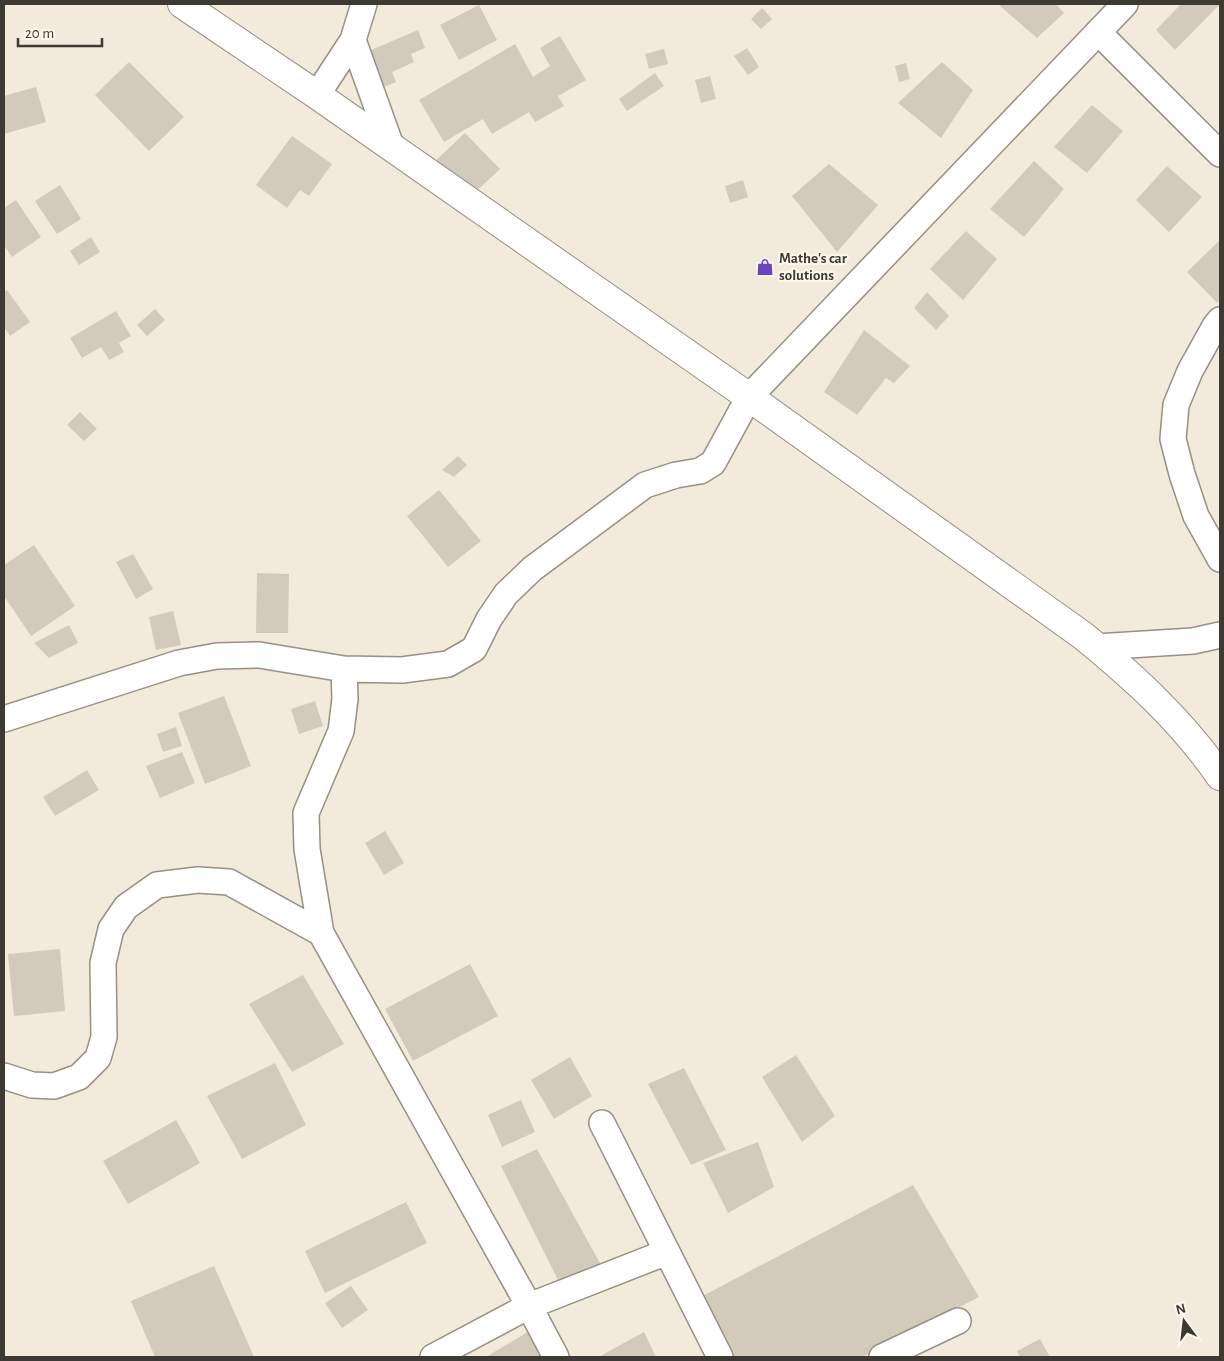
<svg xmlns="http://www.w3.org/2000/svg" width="1224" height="1361" viewBox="0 0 1224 1361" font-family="'Alegreya Sans',sans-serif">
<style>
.building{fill:#d2cbbc}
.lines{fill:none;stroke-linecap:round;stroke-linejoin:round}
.street-casing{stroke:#979083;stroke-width:28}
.secondary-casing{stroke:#979083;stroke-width:30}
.street{stroke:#fff;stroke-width:25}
.secondary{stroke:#fff;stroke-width:28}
.labels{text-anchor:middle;stroke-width:4;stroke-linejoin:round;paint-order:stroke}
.poi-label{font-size:15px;font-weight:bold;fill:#3d3a34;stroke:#fef8ec;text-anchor:start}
</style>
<rect width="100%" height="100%" fill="#f2eadb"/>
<path class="building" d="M1002 4H1056L1064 13 1037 38 1000 6Z
M1181 4H1220L1175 50 1156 30Z
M479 5 497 40 459 60 440 25Z
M762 8 772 19 761 29 751 19Z
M418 30 425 48 411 54 414 62 392 72 396 82 379 89 364 53Z
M560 36 586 80 558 96 564 106 535 122 529 112 492 134 483 119 444 142 419 100 515 44 533 77 550 66 540 48Z
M747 48 759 67 748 75 734 56Z
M664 49 668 64 649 69 645 54Z
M129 62 184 117 149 151 95 95Z
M942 62 973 90 941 138 898 103Z
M906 63 910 79 899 82 895 66Z
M655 73 664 86 627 111 619 99Z
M710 76 716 99 701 103 695 80Z
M36 87 46 122 4 134V96Z
M1092 105 1123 131 1087 173 1054 147Z
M465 133 500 169 468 199 433 163Z
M292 136 332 164 309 196 300 190 287 208 256 185Z
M1034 161 1064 189 1024 237 990 209Z
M829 164 878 205 837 252 792 196Z
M1167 166 1202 197 1169 232 1136 200Z
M743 180 748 197 730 203 725 186Z
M60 185 81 219 57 234 35 201Z
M16 200 41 237 12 257 4 245V208Z
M966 231 997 259 963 300 930 269Z
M91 237 100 252 79 265 70 251Z
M1220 240V300L1217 303 1187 272Z
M7 290 30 322 10 336 4 327V292Z
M927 292 949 316 936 330 914 308Z
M155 309 165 320 147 336 137 325Z
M116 311 131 336 119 343 124 352 109 360 101 347 82 358 70 338Z
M864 330 910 366 894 383 886 378 857 415 824 392Z
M80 412 97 429 84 441 67 425Z
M458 456 467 465 454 477 442 470Z
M439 490 481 541 448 567 407 516Z
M34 545 75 606 31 636 4 596V565Z
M133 554 153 589 136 599 116 562Z
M257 573 289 574 288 633H256Z
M173 611 181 645 156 650 149 617Z
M69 625 78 643 49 658 34 643Z
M224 696 251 766 205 784 178 713Z
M315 701 323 726 299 734 291 709Z
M176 727 182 746 163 752 157 734Z
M182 752 195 783 160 798 146 766Z
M87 770 99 790 55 816 43 797Z
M385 831 404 863 384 875 365 843Z
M60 949 65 1011 14 1016 8 954Z
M470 964 498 1016 413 1061 385 1009Z
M303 975 344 1044 292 1072 249 1004Z
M796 1055 835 1116 802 1142 762 1077Z
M570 1057 592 1096 554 1119 531 1080Z
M275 1063 306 1125 242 1159 207 1096Z
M684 1068 726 1150 691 1165 648 1084Z
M521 1100 535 1132 502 1147 488 1115Z
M176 1120 200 1163 128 1204 103 1161Z
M758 1142 774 1187 728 1213 703 1163Z
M537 1149 601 1265 561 1286 501 1166Z
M913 1185 979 1297 862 1357H725L695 1300Z
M406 1202 427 1243 325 1293 305 1251Z
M214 1266 254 1357H155L131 1301Z
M351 1286 368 1310 342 1328 325 1303Z
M531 1330 545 1357H486Z
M644 1332 656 1357H603L602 1355Z
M1040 1339 1050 1357H1020L1017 1351Z"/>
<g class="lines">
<g class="street-casing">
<path id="street" d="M1098 32 1220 154
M353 40 391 146
M317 95 353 40 364 4
M1220 320 1215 326 1190 371 1176 405 1173 439 1182 474 1196 516 1220 559
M1096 647 1193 641 1220 635
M344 669 345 699 341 731 306 813 307 849 321 933 529 1306 556 1357
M4 719 179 663 217 656 259 655 344 669 402 670 448 664 474 649 489 619 506 594 532 569 645 485 676 475 700 471 713 463 749 397 1125 4
M4 1076 32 1085 54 1086 79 1077 98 1058 104 1037 103 963 111 929 126 907 157 885 198 880 229 882 321 933
M602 1123 720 1357
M433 1357 529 1306 667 1252
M882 1357 958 1321"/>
</g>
<g class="secondary-casing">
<path id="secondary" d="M182 4 317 95 749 397 1082 635C1134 677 1182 721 1220 776"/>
</g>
<use href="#street" class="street"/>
<use href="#secondary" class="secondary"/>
</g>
<defs>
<g id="shop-bare" transform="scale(1.35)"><path d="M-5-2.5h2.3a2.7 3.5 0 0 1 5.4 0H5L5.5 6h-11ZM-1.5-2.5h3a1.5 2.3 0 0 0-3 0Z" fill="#6c44bc" stroke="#fef8ec" stroke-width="2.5" paint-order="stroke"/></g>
</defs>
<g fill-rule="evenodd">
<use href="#shop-bare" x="765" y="267"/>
</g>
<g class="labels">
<g class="poi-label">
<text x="779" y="263">Mathe's car<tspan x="779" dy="17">solutions</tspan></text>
</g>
</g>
<rect width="1224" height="1361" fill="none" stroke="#3d3a34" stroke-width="10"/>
<g transform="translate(1184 1321) rotate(345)" stroke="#fef8ec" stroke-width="4" paint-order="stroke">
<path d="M0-4L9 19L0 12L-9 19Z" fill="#3d3a34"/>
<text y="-8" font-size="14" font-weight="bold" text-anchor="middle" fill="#3d3a34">N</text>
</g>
<path d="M18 38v8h84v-8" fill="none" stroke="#3d3a34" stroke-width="2.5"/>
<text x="25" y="38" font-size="15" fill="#3d3a34" stroke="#fef8ec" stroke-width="4" paint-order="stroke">20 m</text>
</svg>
